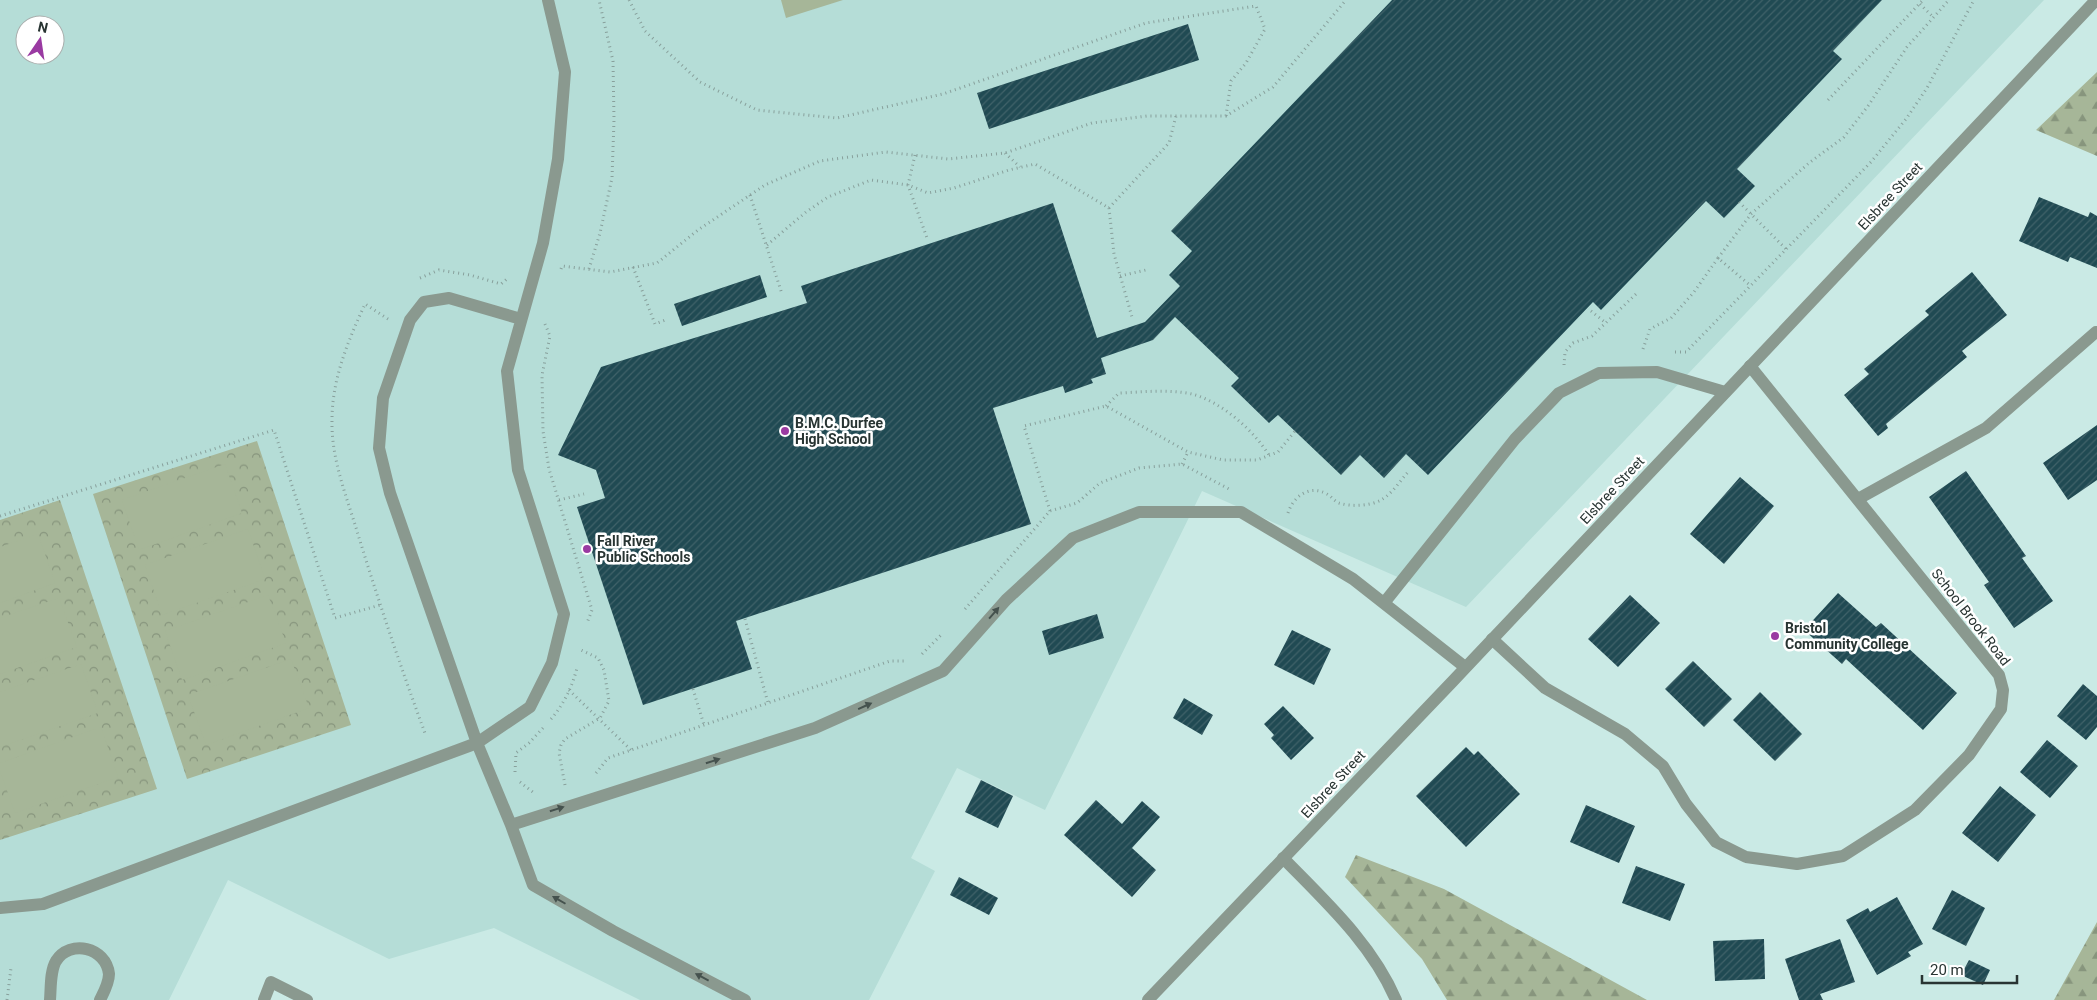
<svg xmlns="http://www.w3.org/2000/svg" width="2097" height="1000" viewBox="0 0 2097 1000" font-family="Roboto,sans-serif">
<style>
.built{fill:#b5ddd7;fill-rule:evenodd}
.forest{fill:url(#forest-firs)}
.park{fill:url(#park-crowns)}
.pitch{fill:#a6b698}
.building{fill:url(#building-hatch)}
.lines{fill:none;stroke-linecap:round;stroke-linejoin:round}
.path{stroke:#88a09c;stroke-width:3;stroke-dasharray:1 4;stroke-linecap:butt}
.service{stroke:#8a998f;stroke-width:12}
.minor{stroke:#8a998f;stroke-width:12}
.tertiary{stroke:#8a998f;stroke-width:12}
.oneway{fill:#45524e}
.poi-dot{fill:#9a3aa2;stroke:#fff;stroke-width:2}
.labels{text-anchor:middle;stroke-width:5;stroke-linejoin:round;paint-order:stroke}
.street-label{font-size:14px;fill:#283432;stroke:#fff}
.poi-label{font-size:14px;font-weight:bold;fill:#283432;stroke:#fff;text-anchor:start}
</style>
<defs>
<pattern id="forest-firs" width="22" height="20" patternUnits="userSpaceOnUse" patternTransform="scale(1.25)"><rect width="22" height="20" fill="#a6b698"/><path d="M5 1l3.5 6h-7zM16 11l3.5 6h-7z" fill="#87957d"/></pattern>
<pattern id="park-crowns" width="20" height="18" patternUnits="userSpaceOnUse" patternTransform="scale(1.25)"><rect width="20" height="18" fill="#a6b698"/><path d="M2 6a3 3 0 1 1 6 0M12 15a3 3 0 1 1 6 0" fill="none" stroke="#87957d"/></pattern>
<pattern id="building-hatch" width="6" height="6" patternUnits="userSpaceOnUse" patternTransform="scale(1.25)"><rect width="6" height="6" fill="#204a53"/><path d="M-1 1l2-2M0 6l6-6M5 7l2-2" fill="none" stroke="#406269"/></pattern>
</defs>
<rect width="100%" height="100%" fill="#caeae5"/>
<path class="built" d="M0 0H2044L1466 607 1202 491 1045 810 957 768 911 858 935 871 869 1000H640L494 928 389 959 228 880 169 1000H0ZM25 25H55V55H25Z"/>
<path class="forest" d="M2097 72V156L2036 130Z
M1356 855 1444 889 1647 1000H1447L1422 959 1345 877Z
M2097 922V1000H2054Z"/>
<path class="park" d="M257 441 351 725 187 779 93 494Z
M60 500 157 789 0 840V520Z"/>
<path class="pitch" d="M781 0H843L786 18Z
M225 464 242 513 139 550 122 500Z
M248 529 265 579 162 615 145 565Z
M38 534 55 583 0 603V547Z
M268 595 286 643 182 680 165 631Z
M59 598 77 647 0 674V618Z
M291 659 309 708 206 745 188 695Z
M81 664 98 713 0 747V692Z
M101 727 118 777 15 813 0 771V763Z"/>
<path class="building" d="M1392 0H1882L1833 51 1842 59 1737 169 1755 186 1724 218 1706 201 1601 310 1593 302 1428 475 1406 454 1384 478 1360 455 1341 475 1278 415 1269 423 1231 386 1239 378 1175 317 1153 340 1101 358 1106 374 1091 379 1093 383 1065 393 1063 386 993 408 1031 524 736 621 752 669 643 705 577 507 605 498 596 470 558 455 601 367 807 303 801 286 1053 203 1097 338 1145 322 1180 286 1169 275 1192 251 1171 231Z
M1188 24 1199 60 989 129 977 93Z
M2039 197 2088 217 2090 212 2097 216V268L2070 257 2068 262 2019 241Z
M1972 272 2007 315 1962 351 1967 357 1886 424 1888 428 1878 436 1844 395 1869 374 1864 369 1929 315 1925 311Z
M760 275 767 297 682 326 674 304Z
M2097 425V480L2068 500 2043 463Z
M1966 471 2026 556 2022 558 2053 601 2014 628 1984 585 1989 582 1929 497Z
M1740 477 1774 506 1724 564 1690 534Z
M1838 593 1876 627 1881 623 1957 693 1923 730 1846 659 1842 664 1804 630Z
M1630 595 1660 623 1618 667 1588 639Z
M1097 614 1104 638 1049 655 1042 631Z
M1292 630 1331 649 1314 685 1274 665Z
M1693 661 1732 699 1704 727 1665 689Z
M2083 684 2097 696V727L2086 740 2057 716Z
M1760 692 1802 734 1775 761 1733 720Z
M1184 698 1213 715 1202 735 1173 718Z
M1283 706 1314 738 1291 760 1271 738 1274 735 1264 724Z
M2047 740 2078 766 2050 798 2020 772Z
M1466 747 1474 755 1478 751 1520 794 1466 847 1416 796Z
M981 780 1013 796 998 828 965 812Z
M2000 786 2036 815 1998 862 1962 833Z
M1096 800 1122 824 1142 801 1160 817 1132 848 1156 870 1132 897 1064 835Z
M1586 805 1635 826 1619 863 1570 842Z
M1636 866 1685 884 1670 921 1622 903Z
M959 877 998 898 989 915 950 895Z
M1952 890 1985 908 1966 946 1932 929Z
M1897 897 1923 944 1908 952 1911 956 1877 975 1846 920 1868 908 1870 912Z
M1764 939 1765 979 1715 981 1713 941Z
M1840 939 1855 982 1820 994 1823 1000H1799L1785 959Z
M1969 960 1990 970 1983 985 1961 975Z"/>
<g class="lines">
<path class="path" d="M629 0 645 31 700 82 757 110 837 118 943 94 1146 23 1256 6 1265 29 1246 63 1231 81 1226 116
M1920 4 1933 17
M1828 100 1923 0
M1005 153 1020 167
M915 155 908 185 927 238
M750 195 782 294
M1739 202 1786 249
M1109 208 1169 143 1176 116
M767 245 806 212 828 197 871 180 908 185 928 193 954 188 1009 170 1035 164 1109 208 1114 254 1132 317
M1718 258 1751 214 1809 163 1844 137 1868 106 1907 47 1949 0
M633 267 655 324 668 319
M561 269 562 266 610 272 657 263 698 230 765 185 820 161 886 152 948 159 1005 153 1092 123 1147 116H1226L1273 87 1346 0
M589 269 600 233 612 178 614 120 613 61 599 0
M1120 276 1146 270
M420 278 439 270 470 275 501 284 508 278
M1591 311 1606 323
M388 319 365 304C348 341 332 379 332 420 331 458 346 495 357 531 378 600 401 668 426 736
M545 324 550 336 542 375 543 431 549 469 592 610 587 623
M1643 349 1650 329 1671 318 1694 292 1718 258 1751 286
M1675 352H1686L1871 162 1906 119 1927 88 1974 0
M1564 365 1565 352 1573 343 1592 336 1636 294
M1106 406 1119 393C1144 392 1168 389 1192 394 1222 402 1253 430 1269 455
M1182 464 1188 452
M559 500 584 494
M1050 511 1024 426 1106 406 1188 452 1223 460H1257L1278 452 1295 431
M1288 513C1293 497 1309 484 1327 494 1331 496 1334 501 1339 503 1351 507 1370 506 1381 500 1392 494 1400 481 1408 472
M0 516 274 430 335 618 380 605
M965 609 1050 511 1077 503 1100 483 1139 468 1182 464 1229 489
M745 619 768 703
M922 654 942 634
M693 689 704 725
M569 690 631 750
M551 719C564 704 572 687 577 668
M515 772 516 753 529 743 543 728
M596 773 608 758 890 661H906
M520 782 534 793
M565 785 559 753 561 745 565 739 600 718 609 701 604 670 598 658 581 650
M7 1000 11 968"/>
<path class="service" d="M521 319 449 298 424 302 410 320 383 398 379 448 390 493 477 743 530 707 552 663 564 614 518 470 507 371 543 243 558 159 565 72 548 0
M1858 499 1986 428 2096 332
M1384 603 1515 439 1559 393 1599 373 1657 372 1725 392
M511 825 815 728 943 671 1006 600 1073 538 1139 512H1241L1353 579 1465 667
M1283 858C1326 902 1372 944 1396 1000
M0 908 43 904 477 743 511 825 533 885 613 931 745 1000
M50 1000C51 988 50 971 56 961 70 939 106 947 109 974 109 983 104 992 100 1000
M264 1000 271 982 307 1000"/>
<path class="minor" d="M1492 639 1545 688 1625 734 1663 766 1686 804 1716 842 1746 857 1797 864 1843 856 1915 810 1969 755 2001 709 2003 690 1999 675 1750 366"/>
<path class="tertiary" d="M1148 1000 1452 682 2096 0"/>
</g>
<defs><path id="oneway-solid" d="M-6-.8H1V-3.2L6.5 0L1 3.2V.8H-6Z" transform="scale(1.25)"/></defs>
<g class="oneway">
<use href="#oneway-solid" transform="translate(994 613) rotate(-49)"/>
<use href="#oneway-solid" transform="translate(865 706) rotate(-24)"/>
<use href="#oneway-solid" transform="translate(713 761) rotate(-18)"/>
<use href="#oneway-solid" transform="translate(557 809) rotate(-18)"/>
<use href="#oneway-solid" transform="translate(559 900) rotate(-150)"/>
<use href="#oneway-solid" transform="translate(702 977) rotate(-152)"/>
</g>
<g class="poi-dot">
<circle cx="785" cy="431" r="5"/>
<circle cx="587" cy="549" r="5"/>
<circle cx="1775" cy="636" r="5"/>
</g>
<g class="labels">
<g class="street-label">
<text transform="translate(1890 196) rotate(-47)" y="5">Elsbree Street</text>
<text transform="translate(1612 490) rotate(-47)" y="5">Elsbree Street</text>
<text transform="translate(1971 617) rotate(52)" y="5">School Brook Road</text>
<text transform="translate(1333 784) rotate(-47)" y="5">Elsbree Street</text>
</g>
<g class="poi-label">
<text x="795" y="428">B.M.C. Durfee<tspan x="795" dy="16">High School</tspan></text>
<text x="597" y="546">Fall River<tspan x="597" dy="16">Public Schools</tspan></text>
<text x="1785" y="633">Bristol<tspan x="1785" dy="16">Community College</tspan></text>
</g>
</g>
<g transform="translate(40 40) rotate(13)"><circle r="24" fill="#ffffff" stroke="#a9aead"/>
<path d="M0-4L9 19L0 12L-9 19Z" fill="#9a3aa2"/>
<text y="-8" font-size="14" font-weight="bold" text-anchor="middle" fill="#283432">N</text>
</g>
<path d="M1922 975v8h95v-8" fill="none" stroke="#283432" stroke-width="2.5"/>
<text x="1930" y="975" font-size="15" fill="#283432" stroke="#ffffff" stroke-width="4" paint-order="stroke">20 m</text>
</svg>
